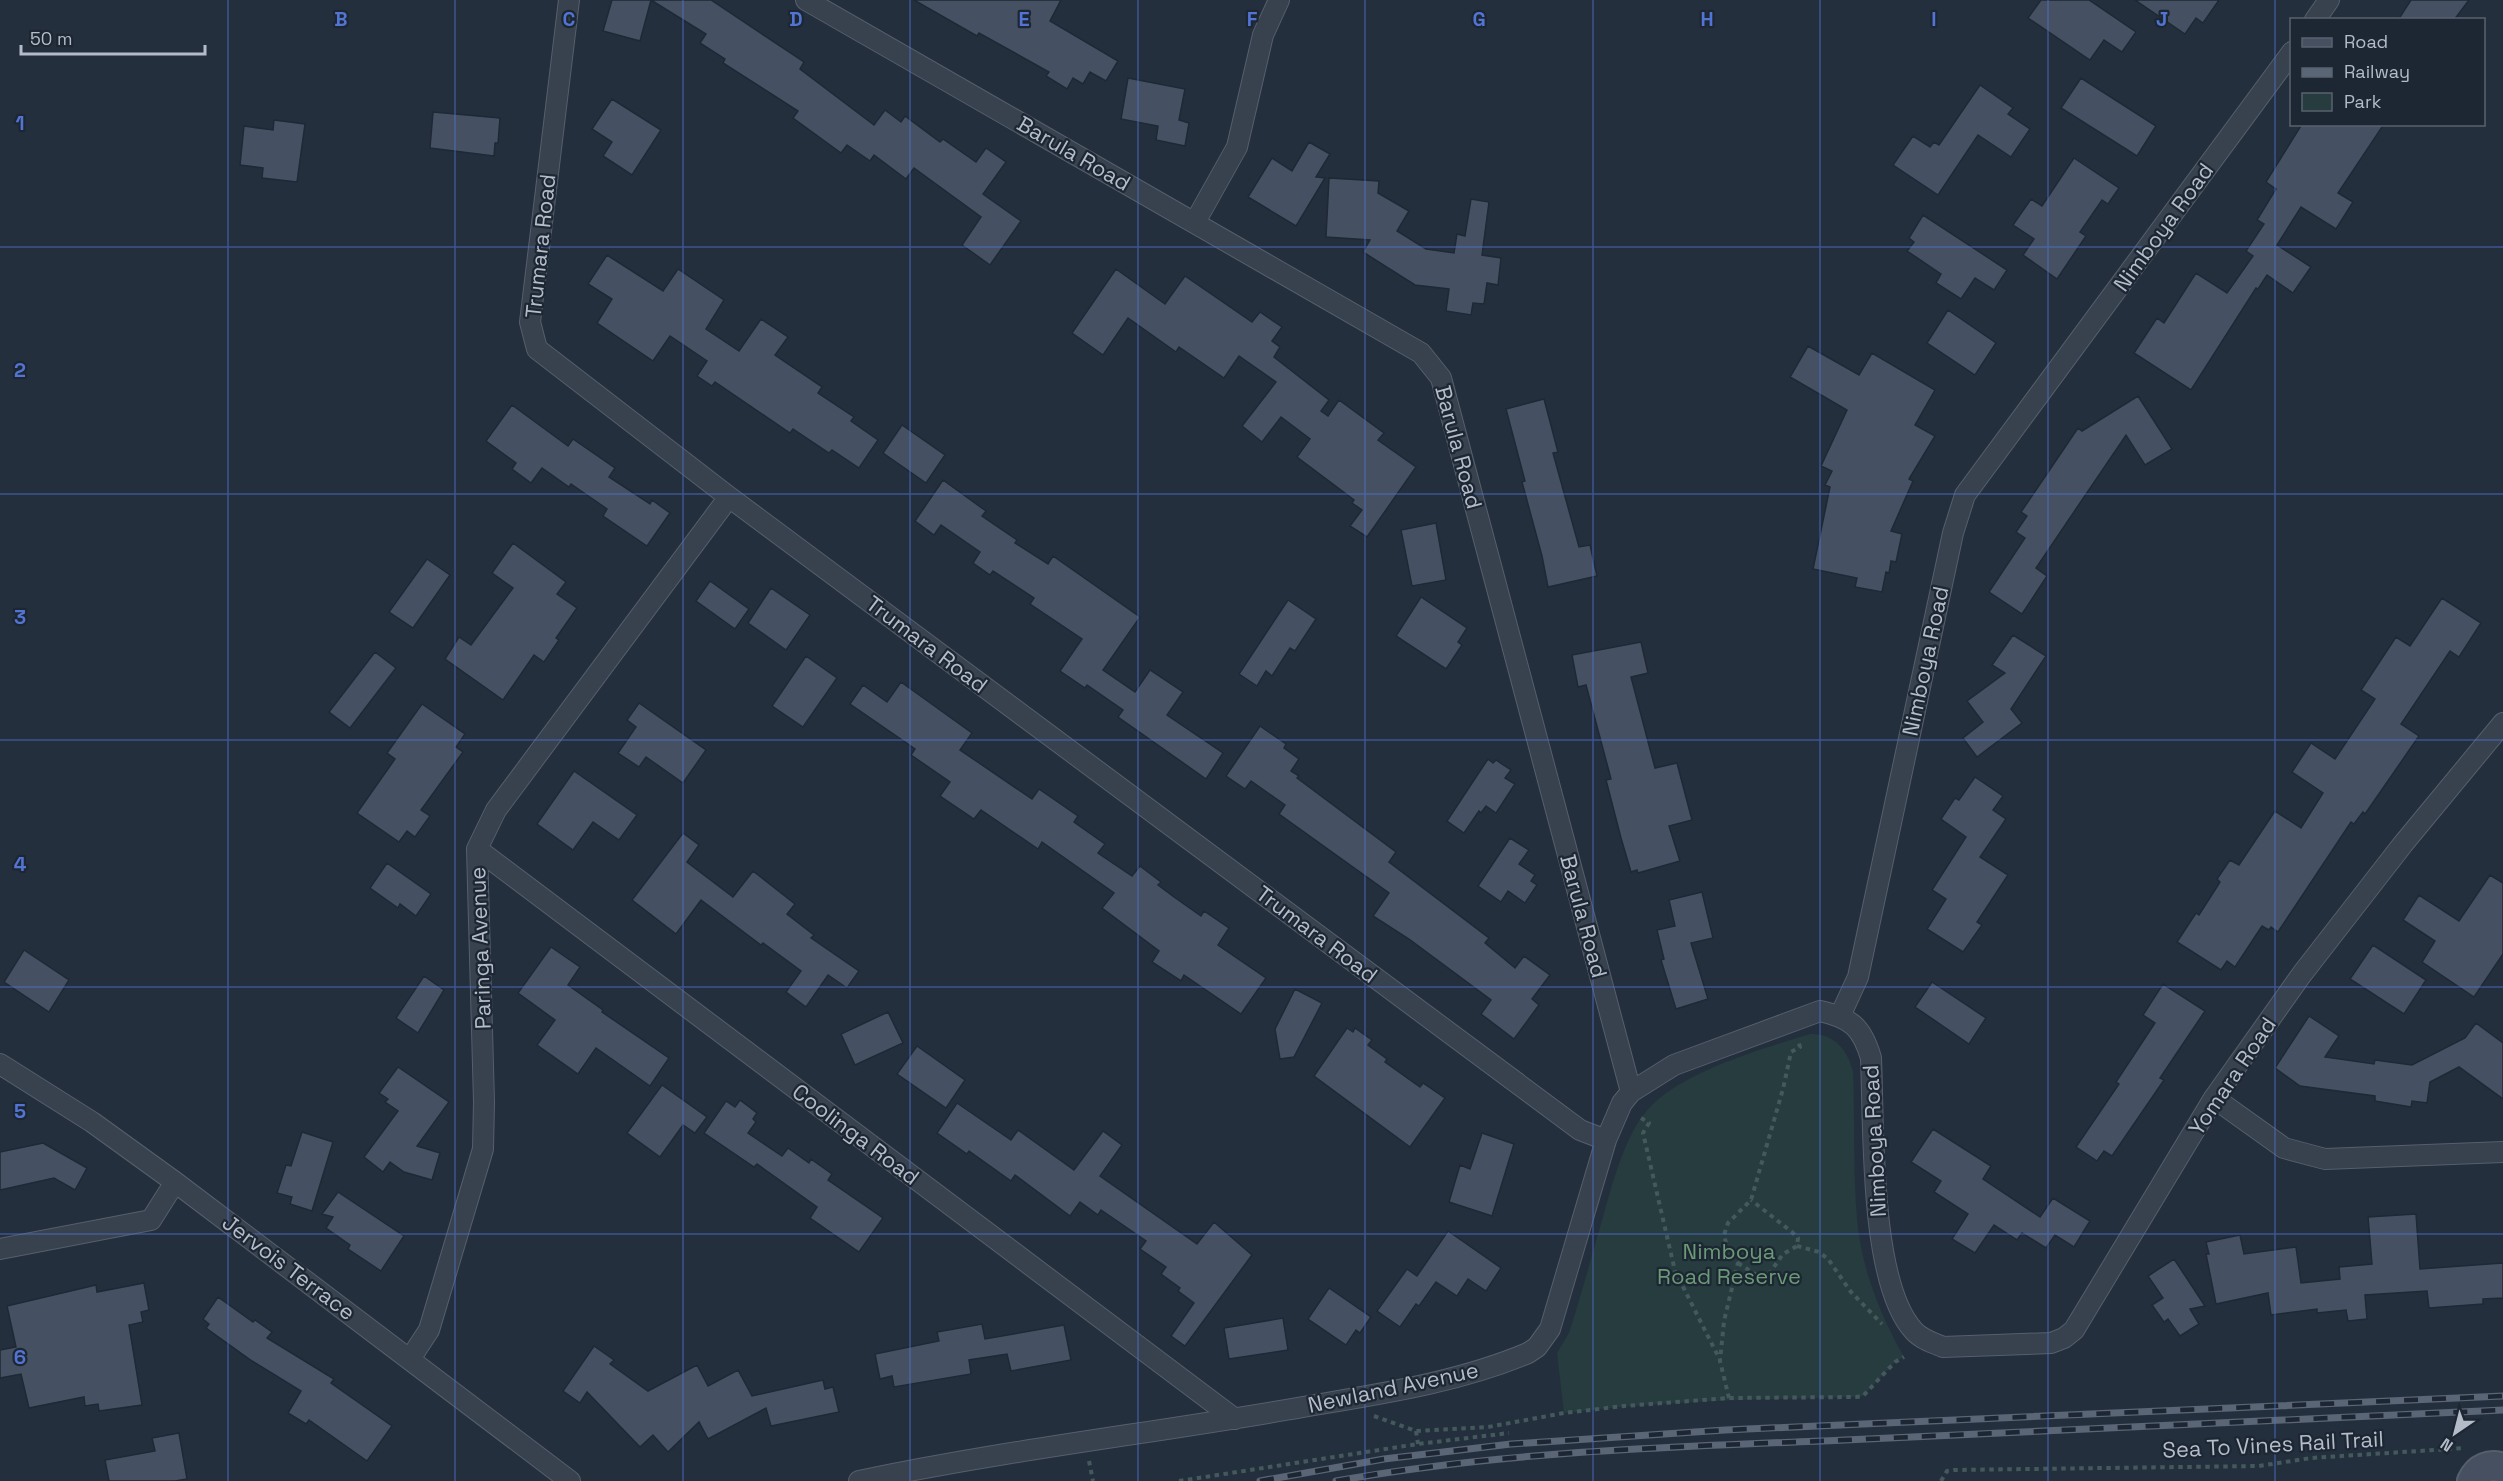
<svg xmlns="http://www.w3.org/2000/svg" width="2503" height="1481" viewBox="0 0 2503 1481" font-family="'Space Grotesk',sans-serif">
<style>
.green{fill:#263c3f}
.building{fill:#455162;stroke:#1f2835;stroke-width:1.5}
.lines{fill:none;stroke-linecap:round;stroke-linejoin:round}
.street-casing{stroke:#565f6c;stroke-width:22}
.secondary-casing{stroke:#565f6c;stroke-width:32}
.path{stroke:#44595c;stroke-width:4;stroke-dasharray:4.5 4.5;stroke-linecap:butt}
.street{stroke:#38414e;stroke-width:20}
.secondary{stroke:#465061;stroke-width:28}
.rail-casing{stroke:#5a6575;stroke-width:7}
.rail{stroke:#1d2633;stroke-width:4.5;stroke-dasharray:14;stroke-linecap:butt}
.grid{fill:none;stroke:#5274d3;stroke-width:1.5;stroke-opacity:0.55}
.labels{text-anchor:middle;stroke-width:4.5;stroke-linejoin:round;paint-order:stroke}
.street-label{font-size:22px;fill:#b4bcc9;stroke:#1d2633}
.park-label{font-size:22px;fill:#6b9a76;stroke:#1d2633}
.grid-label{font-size:20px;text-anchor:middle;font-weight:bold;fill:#5274d3;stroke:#1d2633;stroke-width:4.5;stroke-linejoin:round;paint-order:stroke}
</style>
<rect width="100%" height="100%" fill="#242f3e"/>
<path class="green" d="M1810 1034C1834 1033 1848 1050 1853 1072 1855 1120 1853 1170 1857 1219 1861 1267 1880 1315 1904 1357L1895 1362 1863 1396 1856 1397C1758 1399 1662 1401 1564 1413L1557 1353 1569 1333C1580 1299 1589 1265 1599 1231 1610 1194 1623 1133 1652 1105 1688 1070 1762 1049 1810 1034Z"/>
<path class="building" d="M612 0H711L804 62 800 69 874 125 885 110 901 122 905 116 940 142 943 139 976 162 986 148 1006 162 983 194 1021 221 990 265 962 245 981 217 914 168 906 179 874 155 870 161 847 145 841 153 793 118 798 111 723 63 725 59 700 43 706 34 651 0 640 41 603 31Z
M914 0H1061L1050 21 1118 61 1106 81 1090 72 1083 84 1073 78 1067 89 1046 76 1049 72 979 33 977 36Z
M2041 0H2089L2136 32 2122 52 2104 40 2090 60 2028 18Z
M2135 0H2219L2203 23 2196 18 2185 34Z
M2411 0H2469L2454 20H2398Z
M1128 78 1185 89 1179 120 1189 123 1185 146 1156 140 1158 126 1121 119Z
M2081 78 2156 126 2137 156 2061 108Z
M1980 85 2013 108 2008 114 2030 129 2011 157 1978 135 1938 195 1893 165 1913 136 1930 147 1934 142 1939 145Z
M612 99 661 130 632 175 603 156 612 142 592 129Z
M433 112 500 118 498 143H495L494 156 430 148Z
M274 120 305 124 297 182 262 178 263 168 240 165 244 126 273 130Z
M2302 124H2384L2338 193 2353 202 2336 229 2301 207 2277 245 2311 267 2293 293 2267 275 2258 289 2256 288 2191 390 2134 353 2157 318 2164 323 2196 273 2227 293 2253 256 2246 251 2264 224 2257 220 2276 189 2266 182Z
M1309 142 1330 154 1316 177 1325 178 1296 226 1248 197 1272 158 1292 171Z
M2074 158 2119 188 2108 204 2102 200 2080 232 2086 236 2057 279 2023 255 2034 239 2013 225 2031 199 2042 206Z
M1329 178 1379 181 1378 193 1409 211 1397 231 1426 249 1454 253 1457 234 1465 236 1471 199 1489 202 1482 255 1501 258 1498 285 1487 283 1484 304 1473 303 1471 315 1446 311 1449 289 1415 285 1363 252 1370 240 1326 237Z
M1923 215 2007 270 1994 290 1975 278 1961 299 1936 283 1941 274 1907 251 1914 242 1909 238Z
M607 255 663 291 678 269 724 300 706 329 739 351 761 319 788 337 775 355 822 387 818 393 854 417 851 421 878 440 859 468 832 450 829 453 793 429 790 433 715 382 712 386 697 376 707 361 670 336 653 361 597 323 612 299 588 284Z
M1116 269 1165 304 1185 276 1252 322 1260 312 1282 327 1272 341 1280 347 1274 357 1329 400 1321 411 1328 416 1339 400 1384 433 1378 440 1416 467 1367 537 1350 526 1362 510 1352 503 1354 500 1297 457 1310 439 1281 417 1262 442 1242 426 1276 382 1239 356 1224 378 1179 347 1176 352 1128 318 1103 355 1072 333Z
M1948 310 1996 343 1975 375 1927 343Z
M1808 346 1859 375 1872 353 1935 390 1915 425 1935 436 1909 479 1913 481 1891 531 1902 534 1896 562 1891 561 1889 573 1886 572 1882 592 1855 587 1857 578 1813 569 1830 487 1825 485 1832 471 1821 466 1847 410 1790 377Z
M2138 396 2172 449 2145 465 2126 435 2036 568 2047 576 2022 614 1989 592 2025 538 2016 532 2027 516 2021 512 2078 428 2082 431Z
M1544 399 1558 452 1553 453 1579 547 1590 545 1597 576 1548 587 1542 556 1522 482 1525 481 1506 409Z
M512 405 568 446 573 439 615 468 609 477 650 504 652 500 670 513 647 546 603 516 607 509 571 484 569 487 542 468 531 483 512 469 516 463 486 441Z
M902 425 945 455 926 483 883 453Z
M943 480 986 511 982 516 1017 540 1015 543 1048 564 1053 556 1140 617 1103 670 1135 692 1150 670 1183 692 1167 715 1223 753 1206 779 1118 717 1123 710 1087 685 1085 688 1060 671 1082 639 1030 604 1034 598 993 571 990 575 973 563 980 552 941 525 934 535 915 521Z
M1436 523 1446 580 1412 586 1401 530Z
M513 543 566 582 557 594 577 608 556 638 559 640 544 662 534 655 503 700 445 659 459 637 471 645 513 588 492 573Z
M427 559 450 575 413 628 389 612Z
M710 581 749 609 735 629 696 601Z
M771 588 810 615 786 650 748 623Z
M1421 597 1467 628 1458 642 1462 645 1446 669 1396 636Z
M2442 598 2481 623 2459 657 2450 651 2401 724 2419 736 2365 814 2363 812 2354 824 2351 822 2278 932 2271 927 2269 930 2262 926 2235 967 2227 961 2221 970 2177 942 2196 913 2199 915 2220 882 2217 879 2230 860 2239 865 2275 811 2301 828 2323 793 2292 772 2311 743 2335 759 2375 699 2361 690 2396 637 2410 646Z
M1288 600 1316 619 1295 651 1290 648 1272 676 1266 671 1257 686 1239 674Z
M2013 635 2046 656 2011 709 2022 723 1977 757 1963 738 1983 722 1967 701 2005 673 1992 665Z
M1641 642 1648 673 1631 677 1655 768 1677 763 1692 820 1669 826 1680 861 1638 873 1637 870 1631 872 1621 838 1606 780 1611 779 1586 685 1578 687 1572 655Z
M375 652 396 668 350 728 329 712Z
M806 656 837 678 803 727 772 706Z
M901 682 972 733 960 750 1032 799 1039 789 1078 816 1074 822 1105 844 1098 853 1132 876 1140 866 1161 882 1158 885 1174 897 1201 916 1204 911 1229 928 1218 945 1266 978 1241 1014 1184 975 1181 981 1152 962 1159 951 1102 908 1114 893 1042 842 1038 849 981 810 974 819 940 796 950 782 911 755 915 749 850 704 863 685 887 702Z
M639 703 706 750 683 783 646 757 639 767 618 753 636 727 627 720Z
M422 704 465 734 456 747 463 752 421 810 430 816 415 837 407 831 399 842 357 813 395 759 387 753Z
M1260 726 1286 744 1284 748 1299 759 1291 771 1299 776 1297 778 1396 852 1389 862 1489 938 1485 943 1515 968 1524 956 1550 975 1532 999 1539 1005 1514 1039 1481 1014 1491 1000 1409 939 1373 916 1389 893 1279 814 1285 805 1251 781 1245 789 1226 776Z
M1488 759 1493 763 1496 760 1511 770 1505 778 1515 784 1496 813 1486 806 1481 813 1479 811 1464 833 1447 821Z
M574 771 637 815 619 840 593 822 573 850 537 824Z
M1975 777 2003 796 1993 810 2006 819 1980 857 2008 875 1977 922 1982 925 1963 952 1927 929 1946 899 1932 890 1966 837 1941 819 1955 798 1959 800Z
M683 833 699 845 687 862 733 897 753 871 795 904 787 914 814 935 811 938 859 971 847 988 828 975 806 1007 786 992 801 971 763 943 761 945 701 900 676 934 632 900Z
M1510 838 1529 850 1519 864 1535 875 1531 881 1537 885 1525 903 1508 891 1501 902 1478 886Z
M387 863 431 894 416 916 400 904 398 908 370 888Z
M2490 875 2503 883V954L2474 997 2422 962 2435 941 2403 920 2419 895 2459 921Z
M1702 892 1713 938 1691 943 1708 999 1676 1009 1661 960 1664 959 1657 930 1675 926 1669 900Z
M2373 945 2426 980 2404 1014 2350 979Z
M551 947 580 967 568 985 603 1010 602 1012 669 1058 650 1086 596 1048 578 1074 537 1045 555 1020 518 993Z
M24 950 69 980 49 1012 4 982Z
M424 976 444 990 418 1033 396 1018Z
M1932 982 1986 1018 1969 1044 1915 1007Z
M2163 984 2205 1011 2160 1078 2164 1080 2112 1156 2104 1151 2097 1161 2076 1147 2119 1084 2116 1082 2155 1023 2143 1015Z
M1295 989 1322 1003 1294 1057 1280 1059 1275 1029Z
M888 1012 903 1043 855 1065 841 1034Z
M2309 1016 2339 1036 2325 1057 2374 1064 2375 1060 2412 1065 2465 1038 2476 1023 2503 1043V1099L2459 1067 2430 1082 2427 1103 2412 1101 2411 1107 2375 1101V1096L2300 1086 2275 1068Z
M1347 1028 1353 1032 1355 1028 1372 1040 1368 1045 1387 1059 1385 1062 1420 1087 1423 1083 1445 1098 1410 1147 1314 1076Z
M917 1046 965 1080 946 1108 897 1074Z
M398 1067 449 1102 417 1146 440 1153 432 1180 404 1172 390 1162 383 1172 364 1157 398 1111 385 1102 388 1099 379 1093Z
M662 1085 707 1117 695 1133 683 1125 660 1157 627 1133Z
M740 1100 757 1113 753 1119 756 1122 748 1133 782 1156 788 1148 809 1163 811 1159 832 1174 828 1180 883 1218 859 1252 810 1218 817 1207 757 1164 754 1167 704 1133 726 1101 735 1107Z
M957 1103 1011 1140 1018 1130 1074 1170 1103 1131 1122 1145 1100 1176 1197 1244 1214 1222 1252 1255 1185 1346 1171 1336 1194 1303 1178 1291 1180 1288 1161 1274 1166 1267 1140 1249 1146 1241 1101 1210 1098 1215 1080 1202 1070 1216 1015 1175 1011 1181 969 1151 967 1154 937 1133Z
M1933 1129 1991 1166 1983 1179 2040 1217 2053 1198 2090 1221 2074 1247 2055 1235 2046 1248 2022 1233 2017 1240 1994 1225 1975 1253 1952 1239 1968 1214 1934 1192 1941 1181 1911 1162Z
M302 1132 333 1142 312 1211 290 1204 292 1197 277 1193 286 1165 291 1166Z
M1482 1133 1514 1144 1492 1216 1449 1202 1460 1165 1470 1169Z
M43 1143 87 1168 75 1190 54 1178 0 1190V1152Z
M338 1192 404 1236 381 1271 348 1249 350 1245 326 1228 333 1217 322 1214Z
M2416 1214 2420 1269 2503 1263V1298L2483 1299V1304L2429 1308 2427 1291 2365 1295 2367 1319 2348 1321 2346 1310 2317 1313V1309L2271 1315 2268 1293 2216 1304 2206 1254H2209L2206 1242 2240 1235 2244 1254 2296 1247 2301 1283 2340 1279 2339 1267 2372 1264 2368 1217Z
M1448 1231 1501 1268 1486 1291 1468 1279 1457 1296 1436 1282 1419 1306 1416 1304 1400 1327 1377 1311 1407 1269 1417 1276Z
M2174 1259 2205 1306 2190 1309 2199 1324 2180 1336 2168 1319 2164 1322 2152 1305 2163 1298 2148 1276Z
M144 1283 149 1310 141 1312 143 1322 129 1325 142 1405 99 1411 98 1404 85 1406 84 1397 29 1408 21 1374 0 1378V1350L16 1347 7 1306 96 1285 97 1292Z
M1329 1288 1371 1317 1360 1333 1356 1330 1346 1345 1308 1319Z
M218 1297 253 1322 255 1320 272 1332 267 1338 334 1379 331 1383 392 1426 367 1461 309 1420 306 1424 288 1413 301 1391 252 1361 206 1328 209 1324 203 1319Z
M1283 1318 1288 1350 1229 1359 1224 1328Z
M982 1324 985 1339 1064 1325 1071 1360 1011 1371 1007 1354 969 1360 971 1374 894 1387 892 1376 880 1379 875 1354 939 1341 937 1332Z
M594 1346 614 1360 610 1364 648 1391 697 1365 708 1386 738 1370 752 1396 823 1380 825 1389 833 1387 839 1412 771 1426 766 1408 708 1439 699 1422 668 1452 653 1435 640 1447 587 1392 580 1403 563 1391Z
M179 1433 187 1479 175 1481H109L105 1460 155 1451 152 1438Z"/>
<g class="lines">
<g class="street-casing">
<path id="street" d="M569 0 530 322 537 349 729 497 1580 1130 1606 1140
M806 0 1421 353 1441 378 1631 1092
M2315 20 2329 0
M1195 222 1237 147 1263 35 1279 0
M477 849 1235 1419
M1840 1016 1858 977 1953 533 1965 495 2292 52
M0 1064 92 1122 175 1182 570 1481
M2214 1098 2284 1148 2325 1159 2503 1152
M0 1249 151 1220 175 1182
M410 1359 429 1330 483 1149 484 1102 477 849 496 810 729 497
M859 1481C1006 1450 1155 1433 1303 1407 1379 1394 1457 1383 1528 1353L1537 1347 1550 1329 1606 1140 1622 1103 1631 1092 1674 1065 1820 1011C1851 1018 1862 1027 1871 1058 1874 1124 1869 1283 1914 1331 1921 1339 1933 1343 1943 1347L2051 1343 2064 1338 2074 1330 2214 1098 2302 974 2403 844 2503 723"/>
</g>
<g class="secondary-casing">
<path id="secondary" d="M2472 1481C2478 1468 2490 1463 2503 1468"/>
</g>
<path class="path" d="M1641 1118 1649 1123 1643 1133 1675 1271 1720 1360
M1797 1246 1819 1252 1828 1259 1851 1292 1882 1324
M1738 1263 1761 1278 1769 1274 1783 1254 1797 1246 1798 1238 1792 1232 1751 1200
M1729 1398 1720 1361 1724 1321 1738 1263 1728 1251 1724 1235 1728 1223 1751 1200 1783 1089 1791 1052 1800 1047 1798 1040
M1374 1416 1416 1431 1488 1427 1564 1413 1624 1406 1729 1398 1856 1397 1863 1396 1895 1362 1904 1357
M1416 1431 1418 1444
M1089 1461 1093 1481
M1179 1481 1418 1444 1509 1433
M1941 1481 1947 1471 1954 1470 2259 1466 2311 1458 2465 1448"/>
<use href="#street" class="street"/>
<use href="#secondary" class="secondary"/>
<g class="rail-casing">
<path id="rail" d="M1260 1481 1384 1459 1511 1444 1725 1430 2503 1396
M1336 1481C1503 1451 1675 1447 1845 1440 2064 1430 2284 1420 2503 1410"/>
</g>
<use href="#rail" class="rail"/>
</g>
<path class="grid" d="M228 0V1481M455 0V1481M683 0V1481M910 0V1481M1138 0V1481M1365 0V1481M1593 0V1481M1820 0V1481M2048 0V1481M2275 0V1481M0 247H2503M0 494H2503M0 740H2503M0 987H2503M0 1234H2503"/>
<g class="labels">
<g class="street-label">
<text transform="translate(1074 153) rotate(30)" y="8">Barula Road</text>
<text transform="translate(2163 227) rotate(-54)" y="8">Nimboya Road</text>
<text transform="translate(540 246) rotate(-84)" y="8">Trumara Road</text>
<text transform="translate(1459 447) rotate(75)" y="8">Barula Road</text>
<text transform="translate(927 644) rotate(37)" y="8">Trumara Road</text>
<text transform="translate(1925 661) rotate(-78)" y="8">Nimboya Road</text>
<text transform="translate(1584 916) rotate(75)" y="8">Barula Road</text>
<text transform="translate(1317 934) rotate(37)" y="8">Trumara Road</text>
<text transform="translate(480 948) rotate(-92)" y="8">Paringa Avenue</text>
<text transform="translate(2232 1076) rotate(-56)" y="8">Yomara Road</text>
<text transform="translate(856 1134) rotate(37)" y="8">Coolinga Road</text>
<text transform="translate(1874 1141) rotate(-93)" y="8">Nimboya Road</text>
<text transform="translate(289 1267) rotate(37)" y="8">Jervois Terrace</text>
<text transform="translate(1393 1387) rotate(-12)" y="8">Newland Avenue</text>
<text transform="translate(2273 1444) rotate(-3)" y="8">Sea To Vines Rail Trail</text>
</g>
<g class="park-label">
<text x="1729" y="1259">Nimboya<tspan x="1729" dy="25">Road Reserve</tspan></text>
</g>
</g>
<g class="grid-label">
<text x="341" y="26">B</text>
<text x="569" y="26">C</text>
<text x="796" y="26">D</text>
<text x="1024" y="26">E</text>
<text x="1252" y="26">F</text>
<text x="1479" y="26">G</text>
<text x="1707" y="26">H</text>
<text x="1934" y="26">I</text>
<text x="2162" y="26">J</text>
<text x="20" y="130">1</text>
<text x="20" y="377">2</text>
<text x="20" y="624">3</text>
<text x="20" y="871">4</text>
<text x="20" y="1118">5</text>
<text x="20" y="1364">6</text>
</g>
<rect x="2290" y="18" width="195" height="108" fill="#1d2633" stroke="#59626f" stroke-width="1.5"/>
<rect x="2302" y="38" width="30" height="9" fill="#465061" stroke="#59626f" stroke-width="1.5"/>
<text x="2344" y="48" font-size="18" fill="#b4bcc9">Road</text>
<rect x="2302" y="68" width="30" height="9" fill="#5a6575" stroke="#59626f" stroke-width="1.5"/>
<text x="2344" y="78" font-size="18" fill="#b4bcc9">Railway</text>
<rect x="2302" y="93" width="30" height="18" fill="#263c3f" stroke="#59626f" stroke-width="1.5"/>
<text x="2344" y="108" font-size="18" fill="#b4bcc9">Park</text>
<g transform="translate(2455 1433) rotate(215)" stroke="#1d2633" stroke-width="4.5" paint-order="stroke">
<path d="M0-4.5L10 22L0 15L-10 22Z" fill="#b4bcc9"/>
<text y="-9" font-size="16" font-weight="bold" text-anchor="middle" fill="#b4bcc9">N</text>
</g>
<path d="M21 45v9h184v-9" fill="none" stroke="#b4bcc9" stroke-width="3"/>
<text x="30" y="45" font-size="18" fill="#b4bcc9" stroke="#1d2633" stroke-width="4.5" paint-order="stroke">50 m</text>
</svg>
